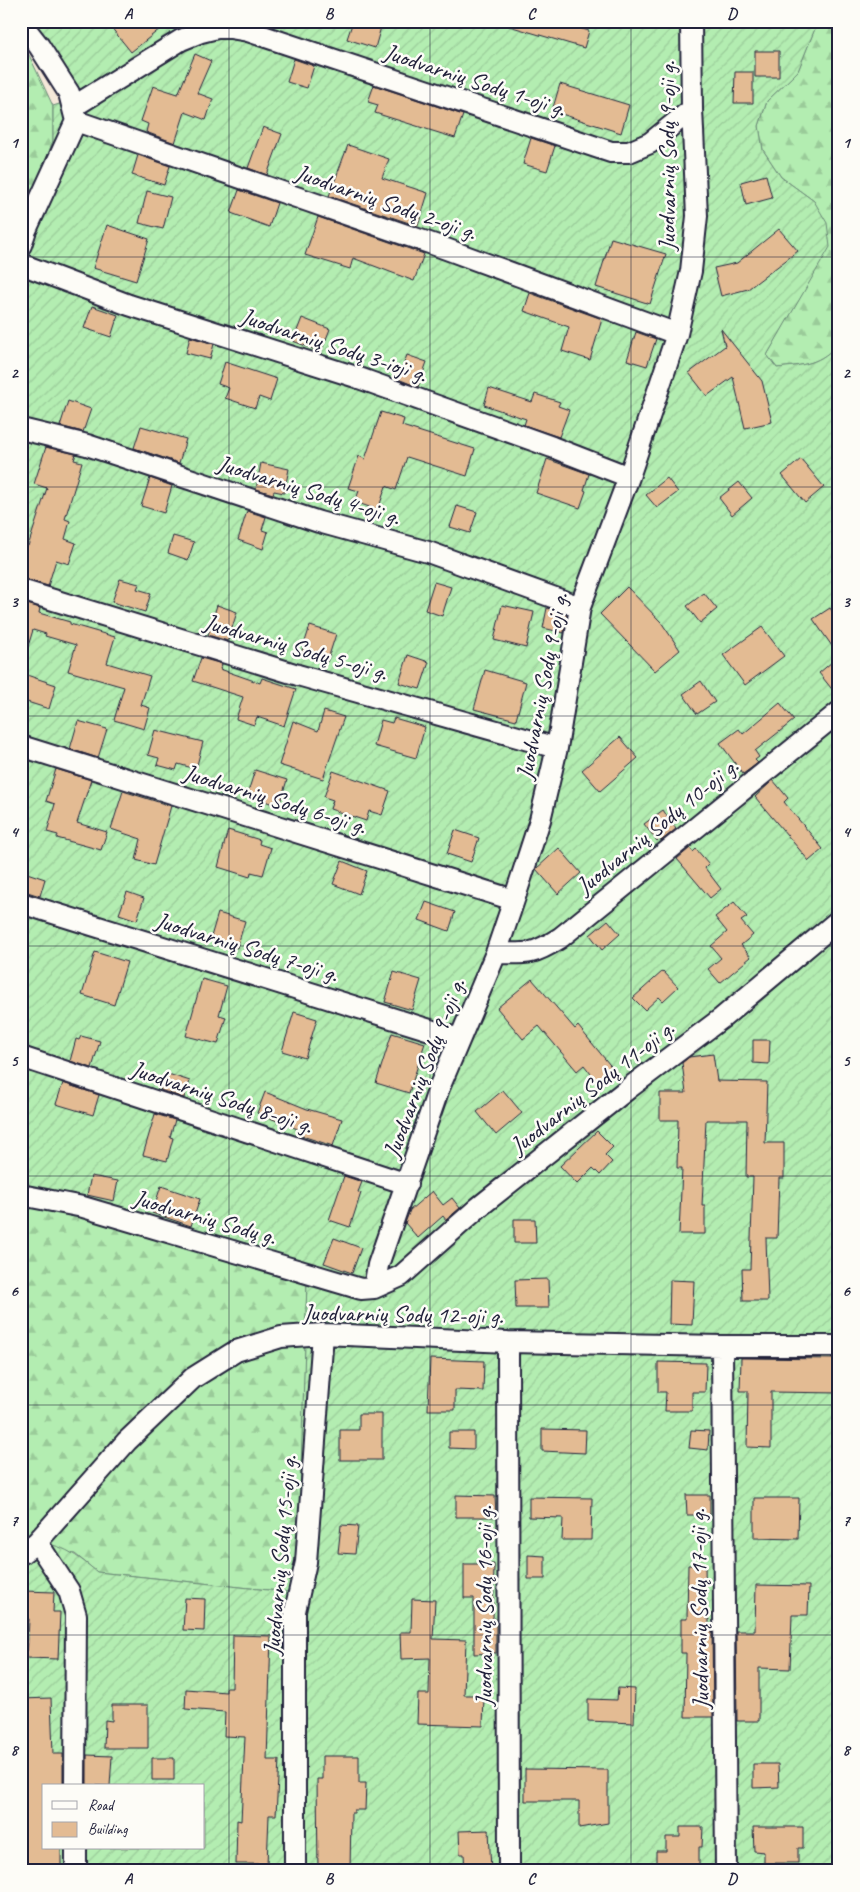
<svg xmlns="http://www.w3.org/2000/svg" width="860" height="1892" viewBox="0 0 860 1892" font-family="Caveat,sans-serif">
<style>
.forest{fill:url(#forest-firs);stroke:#6a8876}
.garden{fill:url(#garden-furrows);stroke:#6a8876;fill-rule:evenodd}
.building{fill:#e3bb93;stroke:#22223b}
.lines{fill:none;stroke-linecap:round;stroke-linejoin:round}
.street-casing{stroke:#22223b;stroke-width:24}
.street{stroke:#fdfcf7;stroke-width:20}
.grid{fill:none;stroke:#22223b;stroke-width:1;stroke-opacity:0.55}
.labels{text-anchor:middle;stroke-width:5;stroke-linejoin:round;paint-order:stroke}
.street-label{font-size:24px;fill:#22223b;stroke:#fdfcf7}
.neatline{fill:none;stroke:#22223b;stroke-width:2}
.grid-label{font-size:16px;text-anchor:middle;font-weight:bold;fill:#22223b}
</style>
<defs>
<pattern id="forest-firs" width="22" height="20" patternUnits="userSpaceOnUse" patternTransform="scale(1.25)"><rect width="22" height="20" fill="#b3edb1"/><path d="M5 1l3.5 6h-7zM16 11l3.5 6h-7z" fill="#9acb99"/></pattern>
<pattern id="garden-furrows" width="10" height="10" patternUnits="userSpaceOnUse" patternTransform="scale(1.25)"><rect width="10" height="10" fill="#b3edb1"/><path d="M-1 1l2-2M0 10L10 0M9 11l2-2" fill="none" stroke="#9acb99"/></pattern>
</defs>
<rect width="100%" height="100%" fill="#f5e8d9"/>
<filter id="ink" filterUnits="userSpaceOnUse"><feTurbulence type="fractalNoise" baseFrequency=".02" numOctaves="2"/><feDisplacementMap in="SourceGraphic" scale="10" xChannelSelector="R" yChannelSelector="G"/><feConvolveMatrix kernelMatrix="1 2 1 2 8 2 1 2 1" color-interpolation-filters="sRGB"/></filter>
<g filter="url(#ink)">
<path class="forest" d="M818 21H839V342C821 365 803 365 777 368L767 355 829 247 814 201 781 177 763 150 759 126 767 101 798 71Z
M21 44 29 55 53 106V141L21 228Z
M21 1198 307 1281 298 1593 97 1572 75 1554 21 1545Z"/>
<path class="garden" d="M24 21H818L798 71 767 101 759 126 763 150 781 177 814 201 827 223 830 247 767 355 777 368C803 365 821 365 839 342V1871H21V1545C54 1538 73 1552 97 1572L297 1593 307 1282 21 1198V228L53 141V106L75 99ZM44 1786H204V1848H44Z"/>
<path class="building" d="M106 21H170L131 52Z
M353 21H364L381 27 375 48 347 39Z
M510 21H556L589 31 584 48 509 26Z
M755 51H779V77H755Z
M195 54 211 61 197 93 213 99 206 120 185 112 175 143 146 132 148 124 141 121 153 86 178 94Z
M294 59 314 66 307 88 287 82Z
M735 72H753V103H734Z
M560 84 629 105 621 133 552 111Z
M374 85 463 115 455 138 375 113 378 105 368 102Z
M263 127 282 134 267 175 248 168Z
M531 138 555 146 547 171 523 164Z
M348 145 389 159 382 178 428 193 418 226 329 196Z
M138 155 170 166 164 185 132 175Z
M766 175 772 198 746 205 741 182Z
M239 190 277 203 269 227 231 213Z
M147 191 171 197 163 229 139 223Z
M318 217 424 254 414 281 353 258 350 269 305 255Z
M107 225 149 239 136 281 93 268Z
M779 229 798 251 748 289 721 296 714 268 737 263Z
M611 238 666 254 650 304 596 287Z
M530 293 602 319 590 360 562 351 569 327 524 311Z
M92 306 118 315 111 337 84 328Z
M302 318 330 329 321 352 293 341Z
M721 329 762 381 772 422 745 428 733 377 707 396 689 373 725 346Z
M636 332 656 339 647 366 627 360Z
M190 337 214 344 210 359 186 353Z
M407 355 427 362 418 387 398 379Z
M225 362 277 379 270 401 259 397 255 408 225 398 229 388 218 384Z
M489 388 532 402 535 394 560 402 558 406 569 410 559 437 524 425 526 419 484 405Z
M68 401 91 409 83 432 60 426Z
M381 412 404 419 402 426 475 449 467 476 407 457 396 490 386 486 378 510 355 502 359 491 348 488 359 456 365 459Z
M141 426 186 439 179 463 134 448Z
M46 447 76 454 74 460 82 462 65 519 70 521 65 539 76 543 69 564 56 560 48 586 21 578V544L28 546 47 488 34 484Z
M547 459 589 474 584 490 586 491 580 508 536 493Z
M801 459 824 487 805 503 782 475Z
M261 463 289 469 284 493 274 491 273 494 256 489Z
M150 478 172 486 164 513 141 506Z
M667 478 678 492 657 508 646 495Z
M739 482 752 498 732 515 719 498Z
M457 506 477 512 470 533 450 527Z
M247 511 266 517 262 530 268 532 263 549 238 540Z
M173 536 194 542 188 560 168 553Z
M120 579 139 584 137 589 151 593 145 612 112 602Z
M434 582 451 587 442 616 425 610Z
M627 587 661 622 680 650 655 671 600 614Z
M704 593 717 609 700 623 687 606Z
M21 602 40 608 39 613 70 622V624L115 637 107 663 150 676 141 705 150 708 144 729 114 720 124 687 68 671 76 645 45 636 46 634 33 630 25 656 21 655Z
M217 605 237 612 228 641 208 635Z
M502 605 534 612 526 648 494 640Z
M547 608 567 615 564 633 543 628Z
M830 608 839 621V656L813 619Z
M310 626 336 634 327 662 301 654Z
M762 627 784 656 745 685 723 655Z
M408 655 429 662 420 689 399 683Z
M839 656V698L819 673Z
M201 658 222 664 220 669 260 683 262 678 296 689 284 726 257 717 254 725 236 719 243 697 193 681Z
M485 670 526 682 516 720 474 709Z
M21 673 56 685 49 709 21 700Z
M701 681 715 702 697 714 683 694Z
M780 703 794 720 755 751 759 757 755 760 758 763 743 774 720 743 739 729 743 734Z
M324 711 344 717 323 779 279 765 293 721 318 731Z
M394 718 425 727 416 758 374 746 381 720 392 723Z
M78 721 107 729 98 758 70 749Z
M155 730 203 742 196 769 178 764 176 770 157 765 159 758 148 755Z
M620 737 638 758 600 791 582 770Z
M56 769 91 780 77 823 107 832 101 850 57 838 58 835 47 832 55 804 46 801Z
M255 770 287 780 279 806 247 795Z
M333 771 390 791 382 815 369 811 366 821 330 809 333 800 324 797Z
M773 780 788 798 784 802 823 849 809 861 755 797Z
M123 791 171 806 154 865 136 860 141 839 111 829Z
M663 810 676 829 661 841 660 838 657 841 644 824Z
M228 830 260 840 259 844 271 848 263 875 251 872 250 877 218 867Z
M455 830 479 838 471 862 447 854Z
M559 848 581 873 558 894 536 869Z
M690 848 693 852 696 849 709 864 705 868 721 889 710 898 677 859Z
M342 861 367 871 359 894 333 884Z
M21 871 45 879 40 896 21 890Z
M127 892 144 898 137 920 119 914Z
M426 902 455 912 449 931 419 920Z
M734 902 747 917 741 921 753 935 741 945 751 957 720 983 708 969 721 958 711 946 727 932 715 917Z
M218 913 245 921 237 948 210 940Z
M608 920 620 934 602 950 590 935Z
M95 952 127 962 114 1005 82 995Z
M663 971 678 987 663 1001 659 997 645 1010 633 998Z
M394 972 421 980 412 1010 385 1002Z
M202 979 227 986 219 1015 226 1017 218 1044 186 1036Z
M532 979 575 1029 578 1026 614 1070 598 1083 584 1065 577 1071 539 1026 523 1039 497 1008Z
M294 1012 317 1019 305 1058 282 1051Z
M392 1033 425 1043 409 1093 376 1083Z
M81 1036 100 1041 92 1068 70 1061 76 1039 79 1040Z
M753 1040H770L769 1064 753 1063Z
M713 1054 717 1081 767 1082 765 1143H784V1178H779L777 1238H766L768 1301H743L742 1269H750L753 1177H746L747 1120H706L702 1206H705V1234H679L682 1168H677L678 1120H660V1093H686L682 1063 689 1057Z
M165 1073 190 1081 184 1098 160 1090Z
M63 1083 99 1095 93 1115 56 1104Z
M503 1090 522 1113 496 1135 477 1112Z
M265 1092 307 1109 342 1119 333 1146 299 1135 300 1130 257 1113Z
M155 1114 175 1120 170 1137 173 1138 167 1161 143 1155Z
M597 1131 613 1147 605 1155 612 1162 600 1175 593 1168 577 1184 560 1166Z
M91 1176 118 1181 114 1201 87 1195Z
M344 1176 362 1182 358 1192 361 1193 350 1227 329 1220Z
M161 1186 200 1199 191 1226 152 1213Z
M432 1191 443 1205 452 1198 460 1208 446 1220 443 1216 418 1238 405 1223 410 1210Z
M514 1219H535L536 1243H514Z
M334 1238 361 1248 352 1273 324 1263Z
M548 1279 549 1308H516L515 1280Z
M670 1280 694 1281 692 1325 669 1324Z
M741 1358 839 1359V1393L771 1392V1448L747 1447 748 1391H740Z
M430 1359 484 1361 483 1391 455 1390V1410H428Z
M658 1362 706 1363 705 1392H692V1411H665L666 1392H658Z
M359 1414H382V1460H340V1430H359Z
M542 1429 586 1430 585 1453 542 1451Z
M691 1430 709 1431 708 1450 689 1448Z
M449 1432H474V1449L449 1448Z
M456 1495 495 1496 496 1517H456Z
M686 1495H710V1515H687Z
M529 1497 592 1498 591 1540H562L563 1518 529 1517Z
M754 1498H799L798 1539 754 1538Z
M341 1525 358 1526 355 1554 338 1553Z
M528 1555 545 1556V1579H528Z
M464 1564H494L493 1619H496V1653L474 1654V1598H464Z
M688 1565H705L706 1619H709V1630H712L713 1717H685L686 1653H681V1619H687Z
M756 1585 809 1586 808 1615H792L790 1669 759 1668V1721H737L736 1631H755Z
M24 1591 54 1592 53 1612H60L58 1659 27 1658 29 1619 22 1618Z
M185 1598 205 1599 204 1631 183 1630Z
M412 1599 435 1600 433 1639 466 1640 464 1695H484L483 1726 417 1724 418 1694H429L430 1658 401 1659 400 1632H411Z
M233 1635 271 1636 267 1760H279L276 1815H269L267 1864H236L237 1820 241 1821 245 1737 224 1736 225 1712 185 1709 186 1689 226 1692V1688H232Z
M618 1688 635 1689 634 1723 588 1721V1699L617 1700Z
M51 1698 53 1754H63V1784L44 1786V1848H61V1871H21V1833H23L21 1791V1699Z
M112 1705H148V1748H104L105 1720 112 1721Z
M87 1755 112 1756 110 1786 87 1785Z
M322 1756H359V1783H366L365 1810H354V1813H351L350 1871H318L317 1779H322Z
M152 1758H174V1780H152Z
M753 1764H778L779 1787 753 1788Z
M525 1769 608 1770V1823L579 1828V1801H525Z
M680 1827H703L702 1847H699V1871H656V1851H666V1837H680Z
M753 1827H803V1848H798V1863H764V1852L754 1851Z
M489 1830 491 1871H465L464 1854H460L459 1831Z"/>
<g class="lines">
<g class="street-casing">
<path id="street" d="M21 23 39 46 69 93 76 121 26 230 21 245
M73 107 181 40 201 32 217 28H230L248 31 611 152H629L650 143 692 109
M76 121 438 246 677 334
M21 264 129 305 356 377 552 447 629 477
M21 429 87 445 319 522 428 552 580 607
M21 590 298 675 557 748
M21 746 514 900
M21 903 459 1039
M496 953C528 954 533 955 560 938L839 712
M21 1057 407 1184
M21 1195 83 1207 361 1289 374 1288 401 1276 479 1207 629 1088 722 1018 839 920
M374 1288 378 1265 439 1088 496 953 514 900 540 820 557 748 580 607 629 477 677 334 691 271 697 216 692 109 691 21
M508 1342 509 1871
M722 1346 726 1871
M37 1542 69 1591 76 1615 75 1786
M21 1554 37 1542 127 1441 193 1378 236 1351 281 1337 323 1334 508 1342 722 1346H839
M76 1848V1871
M295 1871V1611L306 1562 323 1334"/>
</g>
<use href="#street" class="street"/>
</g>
</g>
<path class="grid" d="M229 21V1871M430 21V1871M631 21V1871M21 257H839M21 487H839M21 716H839M21 946H839M21 1176H839M21 1405H839M21 1635H839"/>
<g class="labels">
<g class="street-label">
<text transform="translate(475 80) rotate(18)" y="8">Juodvarnių Sodų 1-oji g.</text>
<text transform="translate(667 156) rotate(-90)" y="8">Juodvarnių Sodų 9-oji g.</text>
<text transform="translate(386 202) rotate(19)" y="8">Juodvarnių Sodų 2-oji g.</text>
<text transform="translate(334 345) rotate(18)" y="8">Juodvarnių Sodų 3-ioji g.</text>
<text transform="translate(309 490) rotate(17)" y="8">Juodvarnių Sodų 4-oji g.</text>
<text transform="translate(296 647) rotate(16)" y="8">Juodvarnių Sodų 5-oji g.</text>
<text transform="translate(542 686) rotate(-79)" y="8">Juodvarnių Sodų 9-oji g.</text>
<text transform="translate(275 799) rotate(17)" y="8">Juodvarnių Sodų 6-oji g.</text>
<text transform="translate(657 826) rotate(-39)" y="8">Juodvarnių Sodų 10-oji g.</text>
<text transform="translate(247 947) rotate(17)" y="8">Juodvarnių Sodų 7-oji g.</text>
<text transform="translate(424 1068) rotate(-69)" y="8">Juodvarnių Sodų 9-oji g.</text>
<text transform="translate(592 1087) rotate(-38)" y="8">Juodvarnių Sodų 11-oji g.</text>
<text transform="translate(222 1097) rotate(18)" y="8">Juodvarnių Sodų 8-oji g.</text>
<text transform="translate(205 1217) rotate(16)" y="8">Juodvarnių Sodų g.</text>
<text transform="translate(403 1314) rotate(1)" y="8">Juodvarnių Sodų 12-oji g.</text>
<text transform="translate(280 1555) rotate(-85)" y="8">Juodvarnių Sodų 15-oji g.</text>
<text transform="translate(484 1606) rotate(-90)" y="8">Juodvarnių Sodų 16-oji g.</text>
<text transform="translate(699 1609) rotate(-91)" y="8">Juodvarnių Sodų 17-oji g.</text>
</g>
</g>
<rect width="860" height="1892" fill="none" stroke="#fdfcf7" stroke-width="55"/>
<rect x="42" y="1784" width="162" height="65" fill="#fdfcf7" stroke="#a5a5ac"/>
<rect x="52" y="1801" width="25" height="8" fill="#fdfcf7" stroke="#a5a5ac"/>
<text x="88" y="1810" font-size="15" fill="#22223b">Road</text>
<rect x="52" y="1822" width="25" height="15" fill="#e3bb93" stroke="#a5a5ac"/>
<text x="88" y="1834" font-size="15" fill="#22223b">Building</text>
<rect x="28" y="28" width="804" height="1836" class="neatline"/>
<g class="grid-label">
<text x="128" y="19">A</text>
<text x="329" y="19">B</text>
<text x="531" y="19">C</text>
<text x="732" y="19">D</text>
<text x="14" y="148">1</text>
<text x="846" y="148">1</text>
<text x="14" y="378">2</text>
<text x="846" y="378">2</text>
<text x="14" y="607">3</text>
<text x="846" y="607">3</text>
<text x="14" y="837">4</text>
<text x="846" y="837">4</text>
<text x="14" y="1066">5</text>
<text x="846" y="1066">5</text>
<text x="14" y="1296">6</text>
<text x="846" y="1296">6</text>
<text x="14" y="1526">7</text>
<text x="846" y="1526">7</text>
<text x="14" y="1755">8</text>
<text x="846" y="1755">8</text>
<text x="128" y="1884">A</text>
<text x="329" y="1884">B</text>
<text x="531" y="1884">C</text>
<text x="732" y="1884">D</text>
</g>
</svg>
